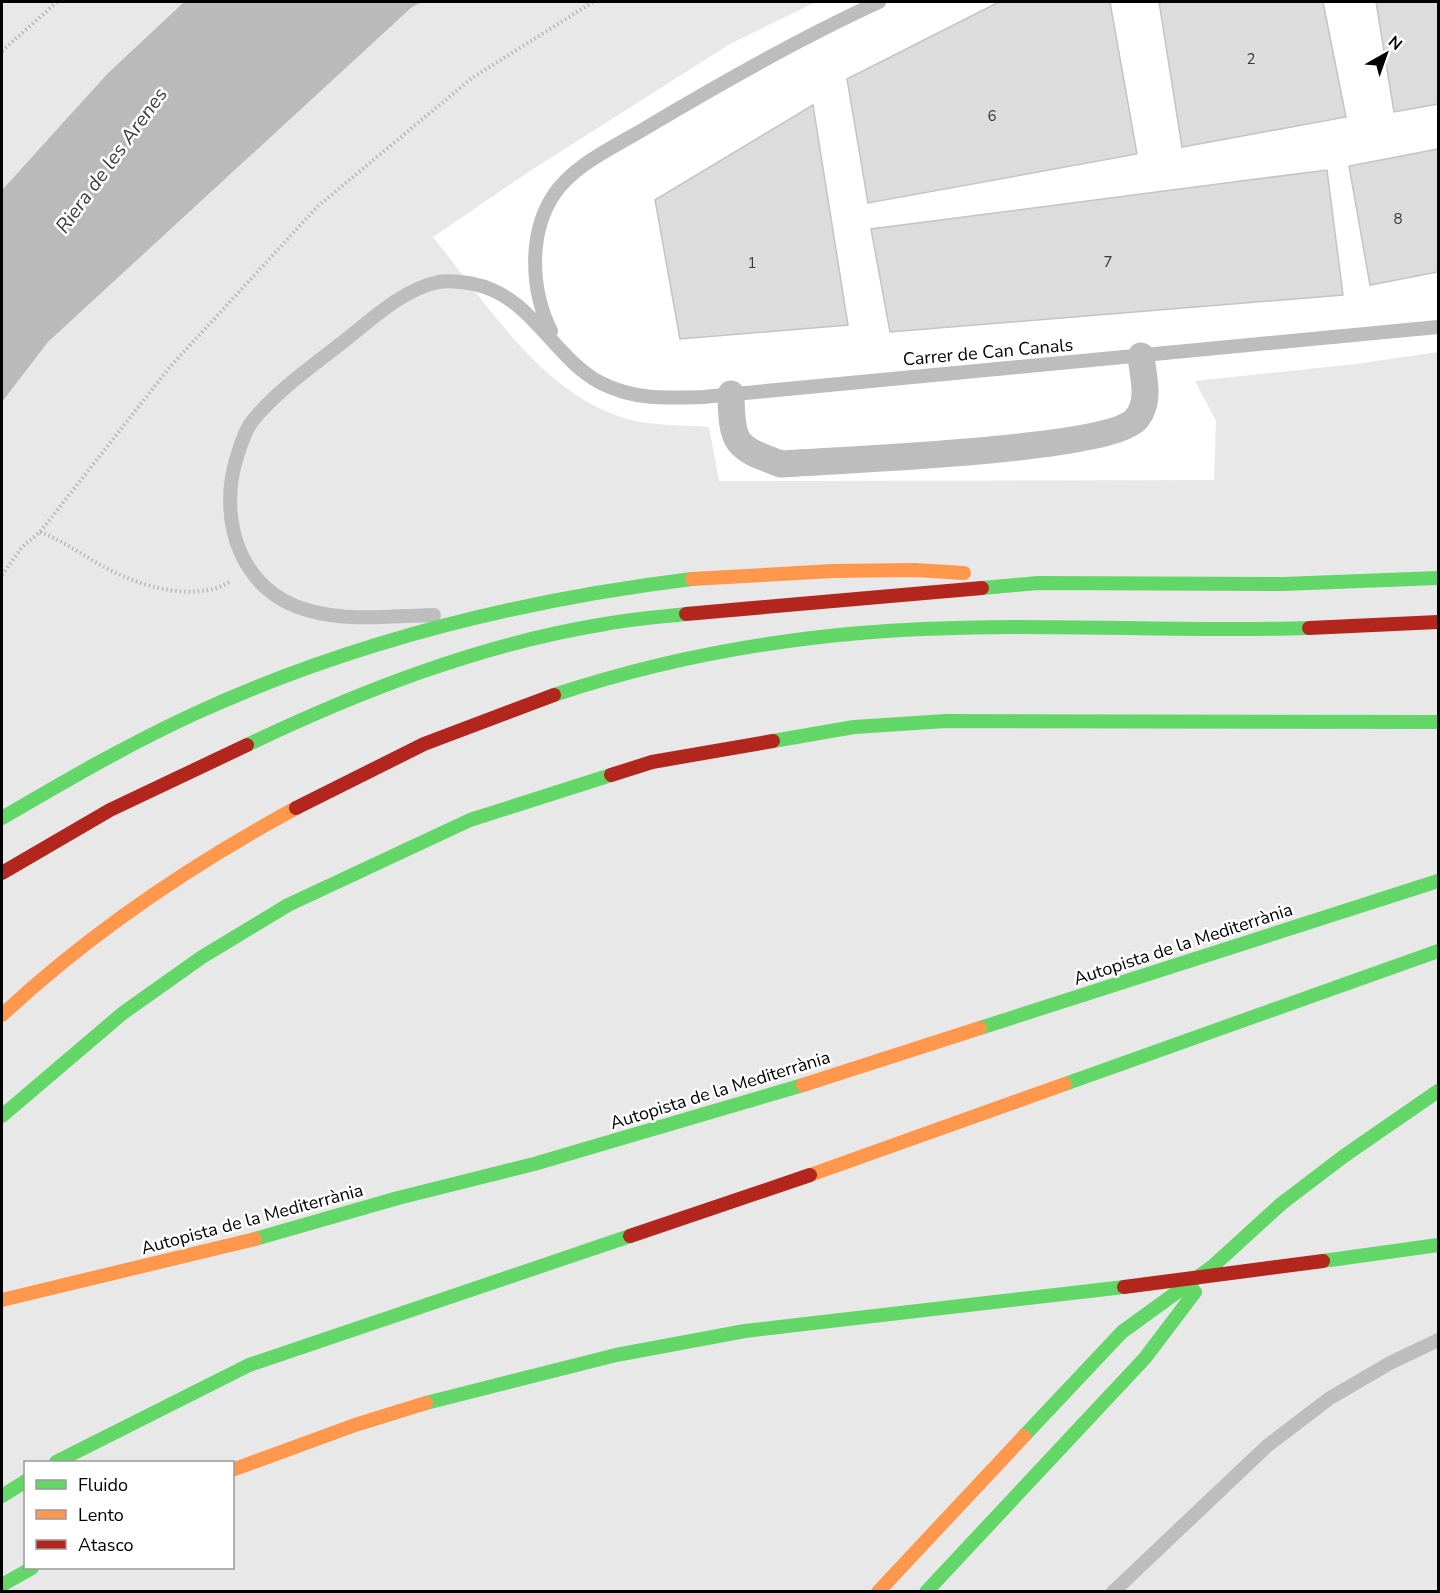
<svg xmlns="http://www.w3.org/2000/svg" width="1440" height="1593" viewBox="0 0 1440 1593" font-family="'Nunito Sans',sans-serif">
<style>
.green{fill:#e8e8e8;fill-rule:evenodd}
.water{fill:#bababa}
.building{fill:#dcdcdc;stroke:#c4c4c4;stroke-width:1.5}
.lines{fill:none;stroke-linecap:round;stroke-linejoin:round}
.path{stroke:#b8b8b8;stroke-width:4;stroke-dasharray:1.5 3;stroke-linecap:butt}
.lane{stroke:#bdbdbd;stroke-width:14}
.street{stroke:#bdbdbd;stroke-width:27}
.fast{stroke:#63d668;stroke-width:14}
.slow{stroke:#ff974d;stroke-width:14}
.jam{stroke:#b3261e;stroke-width:14}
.labels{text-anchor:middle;stroke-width:5;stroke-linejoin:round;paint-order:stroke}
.number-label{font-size:15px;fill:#373737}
.street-label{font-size:18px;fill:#000;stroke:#fff}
.water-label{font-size:20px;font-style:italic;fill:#3e3e3e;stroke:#fff}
</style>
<rect width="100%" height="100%" fill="#fff"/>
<path class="green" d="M2 2H184L108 73 2 190Z
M422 2H816L730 44 530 171 433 237C488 305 543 397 631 420 655 426 684 425 709 427L719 481 1214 480 1216 421 1195 381 1356 364 1438 352V1591H2V402L48 342 412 7ZM26 1462H232V1568H26Z"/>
<path class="water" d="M184 2H422L412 7 48 342 2 402V190L108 73Z"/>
<path class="building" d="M999 2H1110L1137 154 868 203 847 79Z
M1159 2H1323L1346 117 1182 147Z
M1376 2H1438V104L1394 112Z
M813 105 848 325 680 339 655 200Z
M1438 149V272L1370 285 1349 166Z
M1327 170 1343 295 890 332 871 229Z"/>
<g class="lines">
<path class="path" d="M2 51 57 2
M40 532C65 541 86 558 110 570 143 587 197 603 231 581
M2 575 22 547 40 532 169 368 318 206 472 78 593 2"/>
<path class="lane" d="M551 331C531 291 528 235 553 196 573 165 614 147 644 129 721 83 798 39 879 2
M434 615C392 616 348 622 307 610 241 592 218 521 236 460 240 447 245 429 254 419 278 390 310 368 339 345 369 322 401 290 438 282 450 280 463 282 474 284 532 296 552 357 601 383 634 400 667 398 703 397L1438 327
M1113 1592 1267 1446 1330 1398 1390 1363 1438 1340"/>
<path class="street" d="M731 394C732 445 735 447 781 464 836 460 1112 451 1137 418 1151 400 1143 377 1141 356"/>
<path class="fast" d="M982 588 1038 583 1283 584 1438 578
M554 695C653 662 756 642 860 633 1009 620 1159 633 1309 628
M773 741 854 727 946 721 1438 722
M247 745C360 691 481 644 605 624 632 619 659 617 686 614
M2 818C65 781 127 745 194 714 351 642 520 600 692 579
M980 1028 1438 881
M1065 1084 1438 951
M2 1116 123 1013 202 957 288 905 470 820 611 775
M255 1239 398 1198 534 1164 803 1085
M1323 1261 1438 1245
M426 1403 616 1355 745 1331 1124 1287
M1024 1436 1122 1332 1213 1266 1281 1204 1344 1156 1438 1091
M56 1462 249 1365 630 1236
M2 1496 26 1481
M2 1585 32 1568
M926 1592 1145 1358 1195 1292"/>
<path class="slow" d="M692 579 833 571 915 570 964 573
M2 1015C90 933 191 865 296 808
M803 1085 980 1028
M810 1175 1065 1084
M2 1300 255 1239
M232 1470 355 1425 426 1403
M878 1592 1024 1436"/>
<path class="jam" d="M686 614 982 588
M1309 628 1438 622
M611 775 652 762 773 741
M296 808 424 744 554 695
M2 873 110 810 247 745
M630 1236 810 1175
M1124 1287 1323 1261"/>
</g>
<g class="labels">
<g class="number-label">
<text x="1251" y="64">2</text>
<text x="992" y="121">6</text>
<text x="1398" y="224">8</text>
<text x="1108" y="267">7</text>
<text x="752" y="268">1</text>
</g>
<g class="street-label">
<text transform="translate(988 352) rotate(-5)" y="6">Carrer de Can Canals</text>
<text transform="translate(1183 944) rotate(-18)" y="6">Autopista de la Mediterrània</text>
<text transform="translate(720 1090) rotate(-17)" y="6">Autopista de la Mediterrània</text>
<text transform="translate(252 1219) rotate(-15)" y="6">Autopista de la Mediterrània</text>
</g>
<g class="water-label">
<text transform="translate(111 160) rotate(-54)" y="7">Riera de les Arenes</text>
</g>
</g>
<rect width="1440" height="1593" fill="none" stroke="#000000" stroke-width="6"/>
<rect x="24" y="1461" width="210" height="108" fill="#ffffff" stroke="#999999" stroke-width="1.5"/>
<rect x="36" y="1480" width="30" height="9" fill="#63d668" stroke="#999999" stroke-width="1.5"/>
<text x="78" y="1491" font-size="18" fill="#000000">Fluido</text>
<rect x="36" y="1510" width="30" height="9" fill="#ff974d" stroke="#999999" stroke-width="1.5"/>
<text x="78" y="1521" font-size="18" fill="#000000">Lento</text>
<rect x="36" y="1540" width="30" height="9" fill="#b3261e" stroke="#999999" stroke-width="1.5"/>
<text x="78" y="1551" font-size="18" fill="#000000">Atasco</text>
<g transform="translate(1386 54) rotate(40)" stroke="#ffffff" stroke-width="4.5" paint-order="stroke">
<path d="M0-4.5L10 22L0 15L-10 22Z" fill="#000000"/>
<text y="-9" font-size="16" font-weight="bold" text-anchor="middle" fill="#000000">N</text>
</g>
</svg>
